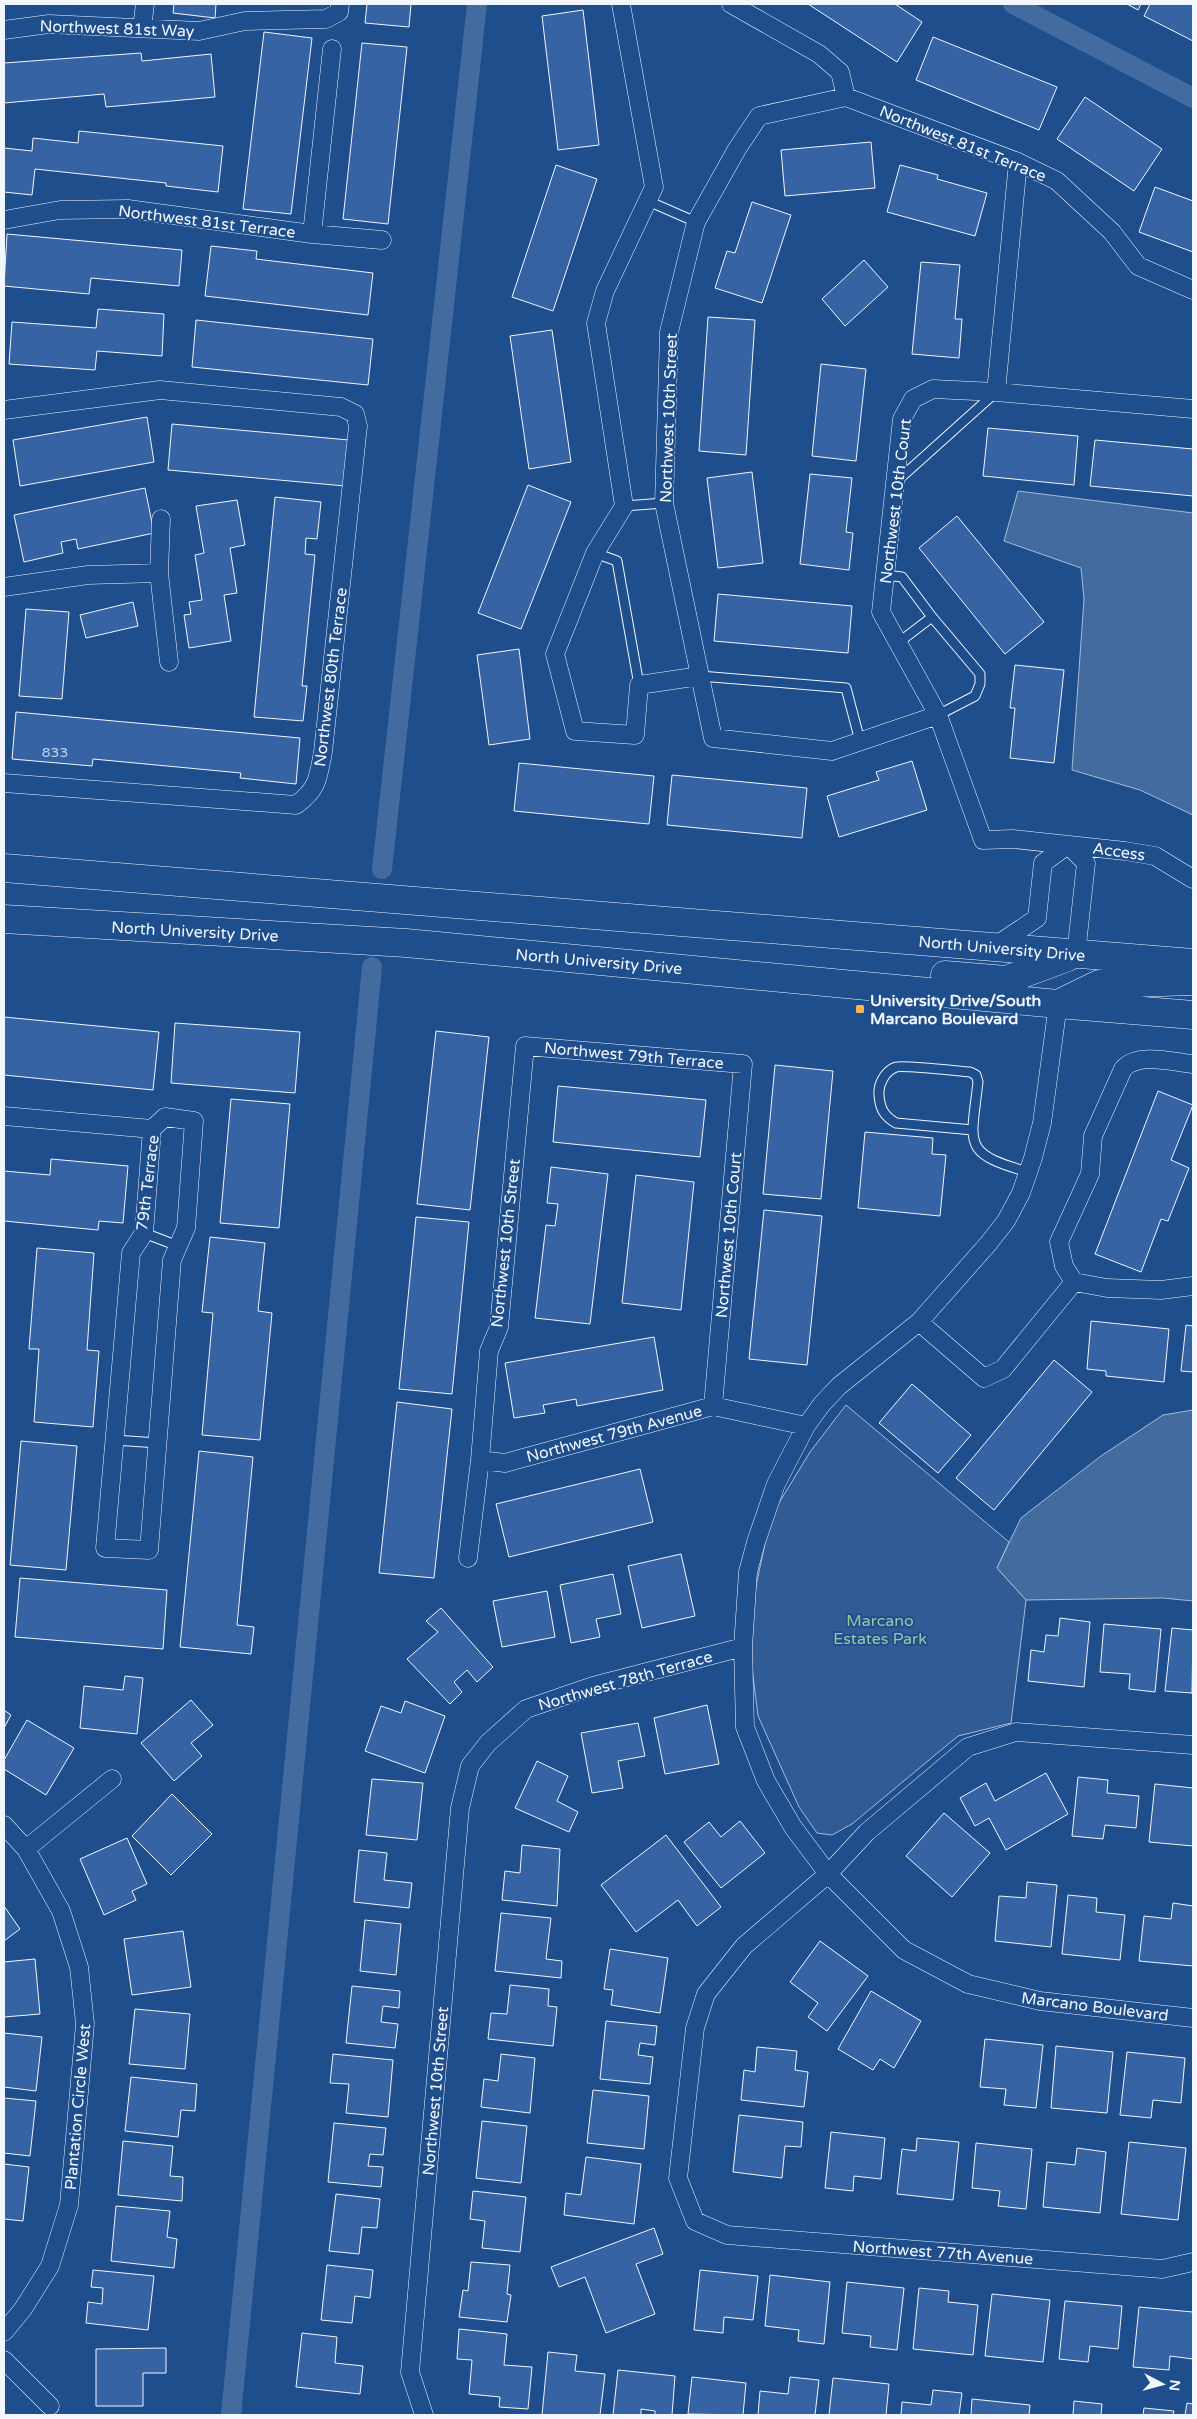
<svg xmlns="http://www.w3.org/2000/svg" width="1197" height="2419" viewBox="0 0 1197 2419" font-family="'Varela Round',sans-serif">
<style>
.built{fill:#305b95;stroke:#a8bbd7}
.water{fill:#446ba0;stroke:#a8bbd7}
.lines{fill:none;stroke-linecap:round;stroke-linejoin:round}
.canal{stroke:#446ba0;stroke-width:20}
.building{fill:#3563a3;stroke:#f2f6ff}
.service-casing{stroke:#f2f6ff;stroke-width:11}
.minor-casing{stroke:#f2f6ff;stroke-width:19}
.primary-casing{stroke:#f2f6ff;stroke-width:29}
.service{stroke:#1f4e8c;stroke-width:9}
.minor{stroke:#1f4e8c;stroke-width:18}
.primary{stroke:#1f4e8c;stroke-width:28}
.poi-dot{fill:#ffb74d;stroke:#1f4e8c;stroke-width:2}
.labels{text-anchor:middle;stroke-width:4;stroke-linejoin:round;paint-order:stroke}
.number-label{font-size:14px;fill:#c3d1e8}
.street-label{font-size:16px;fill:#f2f6ff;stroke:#1f4e8c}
.poi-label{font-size:16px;font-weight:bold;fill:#f2f6ff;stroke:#1f4e8c;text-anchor:start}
.park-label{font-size:16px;fill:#97c8a6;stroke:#1f4e8c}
</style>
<rect width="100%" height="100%" fill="#1f4e8c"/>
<path class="built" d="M846 1405 1009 1542 997 1568 1026 1600 1011 1723 958 1736 852 1824 832 1835 817 1833 799 1807 758 1716 747 1628 771 1516 810 1452Z"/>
<path class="water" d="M1018 491 1193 513V815L1140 790 1072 770 1084 599 1081 568 1004 541Z
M1193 1410V1601L1163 1598 1026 1600 997 1568 1021 1518 1101 1456 1163 1415Z"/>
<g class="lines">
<path class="canal" d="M1013 4 1193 98
M382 869 477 4
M231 2415 372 967"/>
</g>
<path class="building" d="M174 4H216L215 18 173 13Z
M367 4H411L409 27 365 23Z
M808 4H895L922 22 897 62Z
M1127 4H1141L1138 10Z
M1150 4H1193V41L1144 16Z
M583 10 599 145 558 150 542 16Z
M264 32 312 38 291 214 243 209Z
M933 37 1057 87 1039 130 916 80Z
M362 43 407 47 388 224 343 219Z
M141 53 142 61 211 54 215 97 106 107 104 94 4 103V63Z
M1085 97 1162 149 1134 191 1057 139Z
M79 131 223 146 218 192 166 186V183L35 169 32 195 4 192V148L32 151 33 138 78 143Z
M871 142 875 188 785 196 781 150Z
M556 165 597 179 553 311 512 297Z
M900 165 938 175 937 179 987 193 975 236 887 212Z
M1155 187 1193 201V252L1139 232Z
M752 202 791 215 762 303 715 288 727 251 735 253Z
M7 234 182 250 179 286 91 278 89 294 4 286Z
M211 246 257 251 256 259 373 273 368 315 205 296Z
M864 260 888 287 845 326 822 299Z
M921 262 960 265 955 319H962L959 358 912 354Z
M98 309 164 314 162 356 97 351 95 370 9 364 12 322 96 328Z
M708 317 755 320 746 455 699 451Z
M196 320 373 339 368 385 192 367Z
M552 330 571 462 529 469 510 336Z
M821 364 866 369 856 461 812 456Z
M147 417 154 462 20 486 13 440Z
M172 424 349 440 345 486 168 470Z
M988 428 1078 436 1074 485 983 476Z
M1095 440 1193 449V496L1090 486Z
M752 472 763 563 718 568 707 478Z
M810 474 852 478 846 532 853 533 849 570 800 564Z
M528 485 571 502 521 629 478 613Z
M145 488 154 533 78 549 76 539 61 542 63 553 24 562 14 515Z
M275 497 321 502 317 539 306 538 305 554 315 555 302 686H307L303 721 254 717Z
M237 500 245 545 230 548 237 593 224 595 231 641 189 648 184 615 191 614 189 602 202 600 195 555 204 553 196 506Z
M957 516 1044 622 1005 654 919 548Z
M718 594 852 606 848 653 714 641Z
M133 602 138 626 86 638 80 615Z
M26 609 69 612 62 699 19 696Z
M519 649 530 739 489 745 477 655Z
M1015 665 1064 670 1054 763 1010 758 1015 708H1010Z
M16 712 300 738 296 784 240 778 241 773 93 759 92 766 12 759Z
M912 761 927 810 839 837 827 796 879 780 876 772Z
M519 763 654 776 649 824 514 811Z
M672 775 807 788 802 838 667 825Z
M4 1017 159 1032 153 1090 4 1075Z
M175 1023 300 1032 295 1093 171 1083Z
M436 1031 489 1037 470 1210 417 1204Z
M775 1065 833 1071 821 1199 763 1194Z
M558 1086 706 1100 700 1157 553 1142Z
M1158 1091 1193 1105 1171 1160 1189 1168 1168 1221 1161 1219 1141 1272 1095 1254Z
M231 1099 290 1104 279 1228 220 1223Z
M865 1132 933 1138 932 1154 946 1155 940 1216 858 1208Z
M51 1159 128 1166 123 1223 99 1221 98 1230 4 1221V1171L50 1175Z
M551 1167 608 1174 590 1324 535 1318 546 1225 555 1226 558 1204 547 1203Z
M636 1175 694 1182 681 1310 622 1303Z
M764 1210 822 1216 807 1365 749 1359Z
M416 1217 469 1222 452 1394 399 1389Z
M210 1237 265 1243 258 1311 272 1313 260 1440 202 1435 213 1313 202 1312Z
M37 1248 94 1253 87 1350 99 1351 93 1427 34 1422 39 1349H29Z
M1091 1321 1169 1329 1164 1382 1106 1376V1371L1087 1369Z
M1186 1325 1193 1326V1372L1181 1371Z
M654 1337 663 1390 577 1406 576 1399 543 1405 545 1413 514 1418 505 1363Z
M1054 1360 1092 1392 994 1510 956 1478Z
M912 1384 971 1435 938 1473 879 1423Z
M397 1402 452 1409 434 1578 379 1573Z
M21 1441 77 1446 66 1570 10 1565Z
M199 1451 253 1457 237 1625 254 1627 251 1654 180 1647Z
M640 1469 653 1522 509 1557 496 1504Z
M681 1554 695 1616 642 1628 628 1566Z
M613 1574 621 1614 596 1619 600 1637 571 1643 560 1585Z
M20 1578 167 1590 163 1649 15 1637Z
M547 1591 555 1637 502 1647 493 1601Z
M441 1608 493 1667 477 1682 467 1670 454 1682 462 1692 450 1704 407 1659 438 1632 426 1621Z
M1060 1618 1090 1622 1084 1687 1028 1681 1031 1650 1044 1652 1046 1635 1058 1636Z
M1104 1624 1161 1629 1155 1692 1129 1689 1130 1674 1100 1672Z
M1172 1628 1193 1630 1192 1693 1165 1691Z
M125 1676 143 1678 137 1734 80 1728 84 1686 123 1690Z
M191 1700 213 1725 191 1743 202 1756 174 1781 141 1743Z
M405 1701 445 1716 425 1773 365 1751 381 1706 401 1713Z
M707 1705 719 1764 665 1774 654 1718Z
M4 1710 11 1715 4 1728Z
M27 1720 74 1748 46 1795 4 1769V1760Z
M638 1723 645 1756 618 1761 623 1788 592 1793 581 1733Z
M537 1761 568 1776 557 1801 578 1812 569 1832 515 1808Z
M1046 1773 1068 1814 1006 1850 989 1818 975 1826 960 1798 986 1783 995 1801Z
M1078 1777 1108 1780 1107 1793 1139 1796 1136 1828 1105 1825 1103 1839 1072 1836Z
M372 1779 423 1783 417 1840 366 1835Z
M1155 1784 1193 1788V1846L1149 1842Z
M172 1794 212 1834 171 1875 132 1836Z
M944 1813 990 1853 952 1897 906 1856Z
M740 1821 765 1853 721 1888 684 1842 709 1822 721 1837Z
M666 1835 721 1907 697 1926 678 1900 636 1932 601 1885Z
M127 1838 147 1884 132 1891 136 1900 104 1915 80 1859Z
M522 1845 560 1849 557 1906 502 1900 505 1871 520 1873Z
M359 1850 387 1853 384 1880 412 1883 409 1908 354 1902Z
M1027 1882 1057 1885 1051 1947 995 1941 999 1896 1026 1898Z
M1068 1895 1097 1898 1096 1912 1125 1915 1120 1960 1062 1954Z
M1173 1903 1193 1906V1966L1139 1961 1144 1916 1171 1919Z
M4 1906 20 1929 4 1941Z
M501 1913 551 1918 546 1959 562 1961 561 1978 495 1971Z
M365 1920 401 1924 396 1975 360 1971Z
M183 1931 191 1987 132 1995 124 1939Z
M820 1941 868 1976 827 2031 808 2017 818 2003 790 1982Z
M610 1949 668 1958 660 2013 611 2005 613 1990 604 1989Z
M35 1959 40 2014 4 2017V1962Z
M510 1985 549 1989 548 2006 557 2007 553 2046 488 2039 491 2013 507 2014Z
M352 1986 400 1991 399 2008 383 2006 381 2022 398 2024 395 2048 346 2043Z
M871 1991 921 2021 894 2068 880 2059 873 2070 838 2049Z
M135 2009 190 2014 185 2069 129 2064Z
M606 2021 657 2026 655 2045 640 2043 638 2055 653 2057 650 2084 600 2079Z
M4 2033 42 2037 36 2091 4 2087Z
M985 2039 1043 2045 1036 2108 1004 2105 1006 2089 980 2087Z
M1056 2046 1113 2052 1107 2113 1051 2108Z
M757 2047 797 2051 795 2070 808 2072 804 2107 741 2100 744 2070 755 2072Z
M1127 2052 1185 2058 1181 2103 1153 2100 1151 2118 1120 2115Z
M333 2054 393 2060 388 2117 346 2113 349 2084 330 2083Z
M501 2054 535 2058 530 2113 481 2107 484 2079 498 2081Z
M131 2077 197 2084 195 2111 181 2110 178 2137 125 2131Z
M593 2090 649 2096 644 2149 587 2143Z
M4 2098 36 2101 30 2156 4 2153Z
M739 2115 803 2122 801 2147 785 2146 782 2178 733 2172Z
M482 2121 527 2126 521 2183 476 2178Z
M334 2123 386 2128 383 2155 370 2154 368 2166 383 2167 381 2187 328 2182Z
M831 2132 885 2138 881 2179 854 2176 853 2191 825 2188Z
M917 2138 959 2142 953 2200 897 2194 902 2149 916 2151Z
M123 2141 173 2146 170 2176 183 2177 182 2201 118 2195Z
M1129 2142 1186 2148 1178 2220 1121 2214Z
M976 2143 1032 2149 1026 2209 998 2206 1000 2191 972 2188Z
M1077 2148 1106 2152 1100 2213 1043 2207 1047 2162 1075 2165Z
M586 2157 641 2164 634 2224 564 2215 566 2193 581 2195Z
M4 2164 29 2167 23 2221 4 2219Z
M473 2191 526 2197 520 2252 482 2248 485 2221 470 2219Z
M336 2194 380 2199 377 2228 362 2227 359 2254 329 2251Z
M116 2206 170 2211 167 2237 177 2239 174 2268 111 2261Z
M654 2228 663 2254 636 2264 655 2314 606 2333 585 2277 559 2287 551 2267Z
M471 2262 510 2265 507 2294 511 2295 507 2322 459 2317 463 2290 468 2291Z
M327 2265 373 2270 370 2298 355 2296 352 2323 321 2320Z
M93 2270 154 2276 148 2330 86 2323 88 2302 102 2304 103 2288 91 2287Z
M700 2270 758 2276 753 2320 724 2317 723 2333 694 2330Z
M770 2275 830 2282 824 2344 798 2341 799 2330 765 2326Z
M847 2282 904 2288 897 2350 870 2347 871 2336 842 2333Z
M919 2288 949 2291 948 2302 978 2305 973 2355 913 2349Z
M992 2294 1050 2300 1043 2362 985 2356Z
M1065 2301 1122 2306 1118 2349 1090 2346 1088 2362 1059 2359Z
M1139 2307 1193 2312V2359L1170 2356 1169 2370 1133 2367Z
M459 2329 507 2334 504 2365 532 2367 528 2409 499 2407 500 2397 469 2394 472 2360 457 2359Z
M302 2333 337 2337 335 2363 363 2366 360 2394 296 2387Z
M166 2348V2373H143V2406H96V2349Z
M548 2352 577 2355 575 2371 605 2374 600 2415H542Z
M618 2370 675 2376 672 2415H655V2411L641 2409V2415H613Z
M692 2377 746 2383 743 2415 688 2414Z
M790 2377 819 2380 815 2415H758L760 2391 788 2394Z
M833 2378 889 2384 886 2415H829Z
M933 2390 962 2393 959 2415H901L902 2402 931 2405Z
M972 2399 1030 2405 1029 2415H971Z
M1074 2401 1102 2404 1101 2415H1073Z
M1187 2403 1193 2404V2415H1185Z
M1144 2408 1174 2411 1173 2415H1143Z"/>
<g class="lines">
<g class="service-casing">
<path id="service" d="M648 201 696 222
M897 481 995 393
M624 506 664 503
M595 553 617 561 639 685
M885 575 902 577 932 617 898 643
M932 617 980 674V684L975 696 938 715
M700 676 846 688 860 741
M973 1130 896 1123C884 1116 880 1109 879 1095 878 1084 885 1071 896 1067 904 1065 957 1071 970 1072L976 1075 978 1082C971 1145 961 1153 1028 1172
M144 1233 178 1246
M114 1440 158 1443"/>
</g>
<g class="minor-casing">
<path id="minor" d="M621 4 654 187 605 291 596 323 624 506 595 553 555 654 575 731 635 735 639 685 700 676 713 738 832 751 938 715
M731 4 819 54 840 72 846 97 1018 162 1057 181 1112 232 1138 266 1193 290
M142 28 145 4
M4 30 49 24 199 31 245 21 326 19 339 12 340 4
M1018 162 996 392 933 389 913 399 902 419 881 612 938 715 983 840 1013 839 1125 851 1155 856 1193 879
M4 220 60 210 128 209 312 234 382 240
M312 234 332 49
M996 392 1193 409
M4 410 160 390 341 407 355 414 358 426 323 752C318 778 318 789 296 805L4 783
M161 519 159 573 169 662
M4 587 88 575 159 573
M700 676 664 503 669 332 696 222 737 149 759 116 846 97
M994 947 1037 918 1043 863 1068 845 1086 863 1076 954
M1058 1004 1042 1123 1033 1158 1021 1193 1006 1221 988 1244 919 1322 839 1386 822 1404 806 1426 776 1484 756 1542 748 1572 743 1647 745 1727 766 1781 793 1827 828 1874 904 1950 968 1984 1040 2001 1193 2018
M4 1116 152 1129
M165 1117 194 1121 186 1228 172 1260 149 1550 105 1548 131 1253 144 1233 152 1129Z
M1074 1282 1064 1266 1059 1242 1090 1174 1093 1136 1123 1069C1138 1052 1172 1062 1193 1064
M1074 1282 1107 1288 1161 1290 1193 1286
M919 1322 984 1378 1003 1369 1074 1282
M480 1460 505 1463 713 1406 806 1426
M468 1558 480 1460 489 1351 499 1327 525 1046 743 1064 713 1406
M1193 1745 1016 1732 968 1747 867 1832 828 1874 744 1946 706 1994 695 2028 678 2178 695 2221 727 2235 1162 2269 1193 2262
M4 1825 26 1849 61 1911 79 1967 85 2024 69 2205 50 2266 23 2309 4 2332
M26 1849 112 1779
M4 2360 50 2406
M424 2415 410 2372 460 1808 470 1766 488 1743 526 1709 593 1686 743 1647"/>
</g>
<g class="primary-casing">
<path id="primary" d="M4 868 1193 963
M4 919 406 943 1058 1004 1193 1015
M945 975 1006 980 1068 957
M1058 1004 1099 984 1193 981"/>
</g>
<use href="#service" class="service"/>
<use href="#minor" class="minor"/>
<use href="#primary" class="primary"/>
</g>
<rect class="poi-dot" x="855" y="1004" width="10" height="10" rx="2.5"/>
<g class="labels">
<g class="number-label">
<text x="55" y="757">833</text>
</g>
<g class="street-label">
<text transform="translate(117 28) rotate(2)" y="6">Northwest 81st Way</text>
<text transform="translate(963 143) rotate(22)" y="6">Northwest 81st Terrace</text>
<text transform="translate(207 221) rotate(7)" y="6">Northwest 81st Terrace</text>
<text transform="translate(668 418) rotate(-88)" y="6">Northwest 10th Street</text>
<text transform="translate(895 501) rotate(-83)" y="6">Northwest 10th Court</text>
<text transform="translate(330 677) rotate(-83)" y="6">Northwest 80th Terrace</text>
<text transform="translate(1119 851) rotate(8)" y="6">Access</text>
<text transform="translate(195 931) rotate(3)" y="6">North University Drive</text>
<text transform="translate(1002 948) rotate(5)" y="6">North University Drive</text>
<text transform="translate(599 961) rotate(5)" y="6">North University Drive</text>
<text transform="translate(634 1055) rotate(5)" y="6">Northwest 79th Terrace</text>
<text transform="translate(147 1183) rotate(-83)" y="6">79th Terrace</text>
<text transform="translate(728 1235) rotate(-85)" y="6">Northwest 10th Court</text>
<text transform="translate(505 1243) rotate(-84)" y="6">Northwest 10th Street</text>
<text transform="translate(614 1433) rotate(-15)" y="6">Northwest 79th Avenue</text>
<text transform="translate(625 1680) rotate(-16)" y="6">Northwest 78th Terrace</text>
<text transform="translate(1095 2006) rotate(7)" y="6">Marcano Boulevard</text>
<text transform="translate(435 2091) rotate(-85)" y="6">Northwest 10th Street</text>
<text transform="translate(77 2107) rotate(-85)" y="6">Plantation Circle West</text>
<text transform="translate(943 2252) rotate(4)" y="6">Northwest 77th Avenue</text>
</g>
<g class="poi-label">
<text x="870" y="1006">University Drive/South<tspan x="870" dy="18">Marcano Boulevard</tspan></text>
</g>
<g class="park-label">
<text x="880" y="1626">Marcano<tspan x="880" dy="18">Estates Park</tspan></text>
</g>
</g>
<rect width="1197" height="2419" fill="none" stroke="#f2f6ff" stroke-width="10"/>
<g transform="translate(1162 2384) rotate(96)" stroke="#1f4e8c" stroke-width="4" paint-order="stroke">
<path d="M0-4L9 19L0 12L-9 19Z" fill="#f2f6ff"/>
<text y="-8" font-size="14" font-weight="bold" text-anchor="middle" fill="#f2f6ff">N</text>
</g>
</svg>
